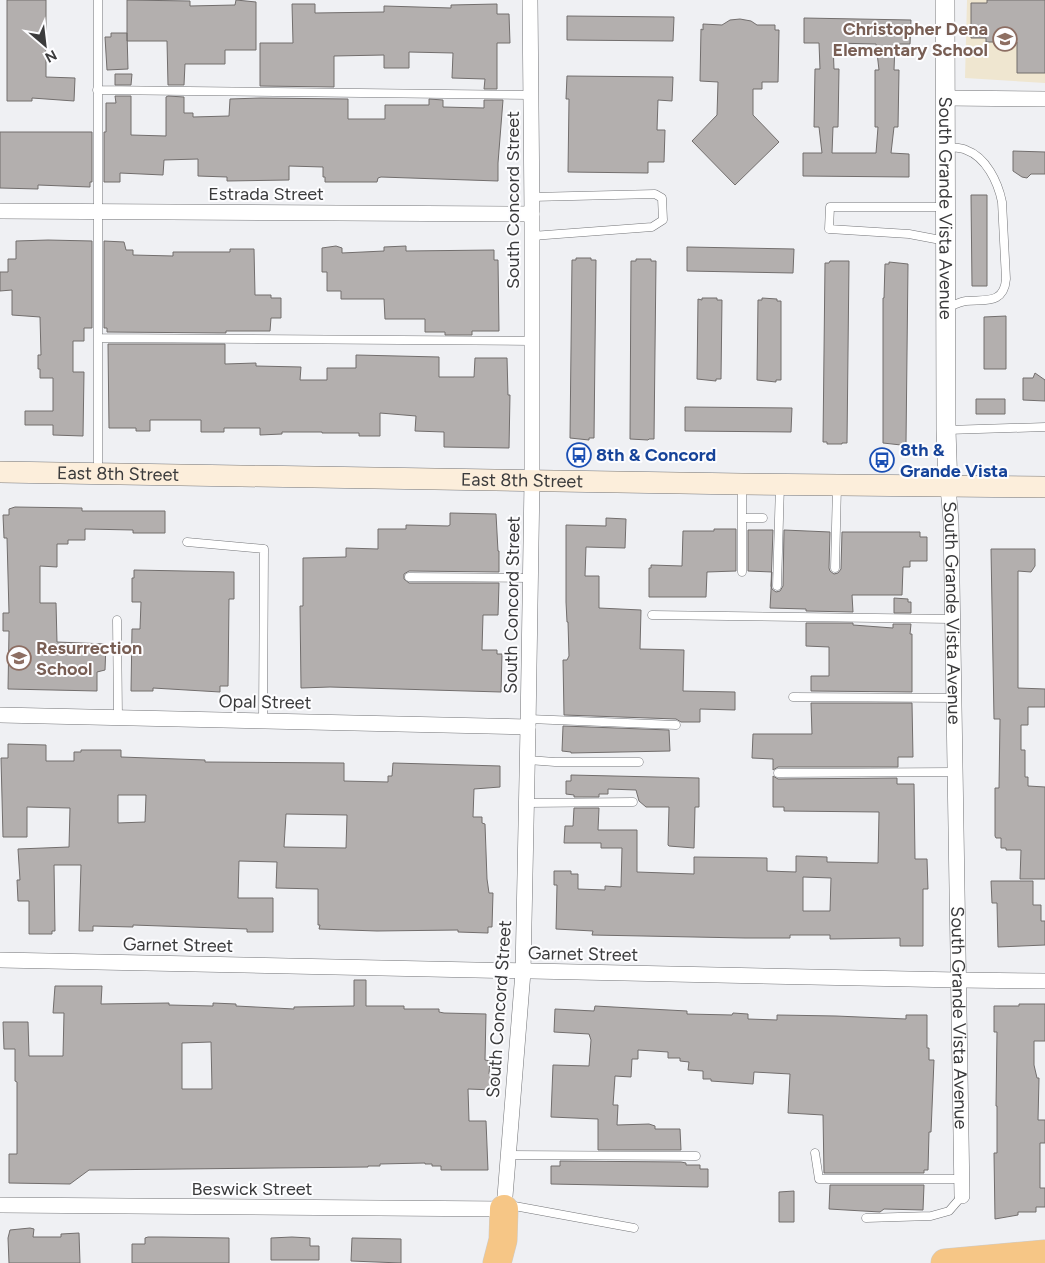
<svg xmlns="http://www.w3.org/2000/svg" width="1045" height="1263" viewBox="0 0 1045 1263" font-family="Figtree,sans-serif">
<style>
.education{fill:#efe6d0}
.building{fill:#b3afae;stroke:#726e6d;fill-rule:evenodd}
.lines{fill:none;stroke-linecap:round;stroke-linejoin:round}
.service-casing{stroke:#747578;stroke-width:9}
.minor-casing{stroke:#747578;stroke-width:16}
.tertiary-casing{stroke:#747578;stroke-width:20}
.secondary-casing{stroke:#747578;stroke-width:22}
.motorway-casing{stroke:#ccc;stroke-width:29}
.service{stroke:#fff;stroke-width:8}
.minor{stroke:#fff;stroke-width:15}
.tertiary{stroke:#fff;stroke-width:19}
.secondary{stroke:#fceedb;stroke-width:21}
.motorway{stroke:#f6c686;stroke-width:28}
.labels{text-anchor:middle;stroke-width:4;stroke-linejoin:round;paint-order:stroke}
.education-label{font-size:18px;font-weight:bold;fill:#785e54;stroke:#fdfdff;text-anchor:end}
.street-label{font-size:18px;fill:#3b3b3c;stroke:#fdfdff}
.transit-label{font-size:18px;font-weight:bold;fill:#164399;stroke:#fdfdff;text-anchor:start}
</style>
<rect width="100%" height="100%" fill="#eff0f3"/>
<path class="education" d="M967 0H1045V83L965 78Z"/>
<path class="building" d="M7 0H46V77L75 78 74 101 32 98V101H7Z
M127 0 190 1V6L235 5 236 0 256 2V50H225V64H185L184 85H168L167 41H127Z
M987 0H1045V73H1017V42H986V38H971V3H987Z
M292 4H315V13L384 12V6L451 8V5L497 4V14H509L510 43H497V89H484L485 79 452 78 453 53 409 52V68H384V55L334 56V87L260 86V43H293Z
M567 16 674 17 673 41 567 40Z
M804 18 911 20 910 44H895L894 70H899L898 127H894L891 153 909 154V177L803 176V153H822L819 127H814L815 69H820L819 43H804ZM833 43 876 44 879 70H875V127H878L876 153H832L833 127H838L839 69H834Z
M740 19 751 21 757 25H775V30H779L778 82H762V89H753V115L779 142 735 185 692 141 717 115 718 82 700 81 701 29 703 30V24L722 25 730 20Z
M111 33H127L128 69 107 70 105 37H111Z
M115 74H132L131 85H115Z
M567 76 673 77 672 101 658 100 657 130H665L664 162H648V173L568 172 569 99H566Z
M115 96H131V135L166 136V97L168 96 184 97V113H193V117L229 116 230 99 260 98 348 99V119H385V105H429V99L443 100V107L484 108V100H503L498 163V181L381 177 378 178 377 182H325V177H323V167L289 166V180L227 181V177L198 176V159L164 160 163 175 120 173V182H104V132H106V103H116Z
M0 132H92V182H90V187L38 185V189L0 188Z
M1013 151 1045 152V174H1031L1027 178 1022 177 1013 171Z
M971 195H987V286H972Z
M48 240 92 241V328H84V341H73V372H84L83 436 53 435V425H25V411H53V378H40V369H38V355H41L40 317 12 315V290L0 291V272H8V259H16V241Z
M104 241 124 242 126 250H133V255L173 256V252H230V249H254L255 295H271V298H281V318H271L270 331H226V333L107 332V328H104Z
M336 246 342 248V253L384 251V247L406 246V251L494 250V260H498L499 331H472V335H445V332H425V319H385L384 299H341V291H327V272H322V248Z
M687 247 794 249 793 273 687 271Z
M576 258H591V260H596L594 438H589V440L570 438 572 260H576Z
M636 259H651V261H656L654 439H649L648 440 630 439 631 261H636Z
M830 261H849L847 443H842V444H827V442H823L825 263H829Z
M889 262 908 264 906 443 901 445 883 443V298H884L885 264H889Z
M702 298H717V300H722L721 379H716V381L697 379 698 299 702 300Z
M762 298 777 299V301H781V380H776V382L757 380 758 300H762Z
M1006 316V369H984V317Z
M108 344H225V364L256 363V366L301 367 300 380H327V368H356V355L439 357V377H474L475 358H507L508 395H510L509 448 444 447V432L415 431 416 416 380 413V436H359V433H322V432H282V434L260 435V428H224V432H201V420H150V431H136V428H109Z
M1035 373 1045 380V401L1023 400V378H1033Z
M976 399H1005V414H976Z
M685 407 792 408 791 432 685 431Z
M15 507 82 508V511H165V533H133V530L85 529V540H68V544H57V567L40 566V603H56L57 642 106 644 105 670 97 672V691L8 689 9 631H3V613H9L7 538H4L3 515H9V509Z
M450 513 496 514 498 551H499V572L409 571 404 574V579L409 583H499L498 615H483L482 650H497V654H502L501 692 330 687 301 688 300 606H303V558L346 557V548L378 549V529H406V525L448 526 450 525Z
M606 518 626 519 625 548 586 547 585 576H599V608L641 610 640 649 684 650 683 691 735 692V710L700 709V722H681L676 719 564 715 563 660H567L569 656 568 622H567L566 602V525L606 526Z
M714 529H736V571L707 572 706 597H649V568H651V565L682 566 683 531H714Z
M748 530H773L771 586 772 589 776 592 780 591 783 586 784 530 830 532 829 568 830 571 834 574 838 573 841 569 842 532H920V537H927V561H910V567H903L902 595H852L853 612 806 611V609L770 608 772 572 748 571Z
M991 549H1035V566L1031 572 1018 571V688L1045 689V707H1028V725H1021V750H1025V777H1028V786L1045 787V879H1020L1021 850H1006V848H1001V838H996L995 836V788H999L1000 719H994Z
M134 570 234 572V599H229L228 686H220V692L153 688V691H131L132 629H140L141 602H132V578H134Z
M894 598 908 599V602H911V613H894Z
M806 623H853V625L893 628V624H911L910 634H912V692L811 691V676H829V647L806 646Z
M811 703H912L913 757H898V767H778L773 770V759L752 758 753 734H812Z
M563 726 669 730 670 751 571 753V752L562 751Z
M8 744 46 745V761H74V752H81V750H121V757L205 760V762L344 763V781L388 782V776H392L393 763 500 766V787L474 789 473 817H482V823L485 824 487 879 489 893H493L492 927H488V933L458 932V930L377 931 319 929 320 925H318V889L276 888 277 862 239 861 238 898H273V932H247V929L133 925V927L93 926V931H79L81 865H54L55 931H52V934H29V901H18L17 880H20L18 849 69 847 70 808 27 807V837H3L1 758H8ZM118 795H146L145 822 118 823ZM286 814 347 815 346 848 284 847Z
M571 775 699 778V807H695L694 848 669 846 668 845 669 807H646L639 801 636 790 608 789V794H599V797H574V795L566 794V781H571Z
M773 776 778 779 897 778V784H914L915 859H927L928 889H923V946H900V938L830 939V935H790V938H745L592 935 593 931 556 929 557 885H554V871H571V874H578V889L605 890V886L621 887 622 848H601V843H564L565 826H573L574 808H599L598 830H637V872L694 874V857L767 858V871L796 872V856L827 857V862L878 863 879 812 784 811V807H773ZM803 877 831 878 830 911H803Z
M991 881H1033V905H1041V921H1045V945L998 947 997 903H992Z
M354 980H366V1006H404V1009H439V1012L444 1013 486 1014 485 1060 490 1061 489 1074H496L495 1090 468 1089 469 1121H486L488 1170H441V1166H432V1164H425V1163L380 1164V1166H368V1167L89 1170 70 1184 9 1183V1154H17V1082L15 1081V1049H4L3 1022H28L29 1056H63L64 1013H53L55 986H102L101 1004 169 1003V1005L213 1006V1003L236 1004V1006L294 1009V1007L354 1006ZM211 1042 212 1089H182V1043Z
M1019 1004H1045V1041H1034V1065L1037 1078H1039L1038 1120H1045V1143H1040V1188H1045V1207H1036V1212H1018V1215L995 1219 994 1153H997V1106H996L997 1032H994V1006H1019Z
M595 1006 687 1011V1014L732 1015 733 1013 748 1014V1019L777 1020V1015L836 1016 906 1019V1015H927V1048H929V1060H934L931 1132H929L928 1170H924V1173H824L823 1115 788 1113 790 1074 754 1072 753 1084 711 1081V1079H703V1071L688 1070 689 1062 680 1061V1058H668V1052L638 1050V1059H632L631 1077 615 1076 613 1105H618L617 1125 649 1124 655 1126V1129H680L681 1150H598V1119L551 1117 553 1065 589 1066 591 1040 589 1034 554 1032 555 1009 594 1011Z
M560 1161 681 1162 686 1163V1165H700V1169H708V1187L551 1184V1166H560Z
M830 1185H924L923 1210 884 1209 880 1212 829 1209Z
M794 1191V1222H779V1192Z
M30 1228 34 1229 33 1237H61V1234L79 1233 80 1263H9L8 1238 10 1230Z
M162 1237 229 1238V1263H132V1244H145V1238L148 1237Z
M292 1237 310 1238V1246H319V1260H271V1238Z
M352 1238 401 1239V1263L351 1261Z"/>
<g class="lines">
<g class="service-casing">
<path id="service" d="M98 0V472
M97 90 531 95
M946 147C952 148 960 147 966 150 986 157 998 182 1002 202L1006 279C1004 305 984 299 966 301 959 302 952 306 946 308
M532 197 655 194 662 198 663 220 652 227 532 236
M946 207H830L829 229 909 234 946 241
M98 338 532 341
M947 430 1045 427
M742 486V518H763
M187 542 264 549 263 721
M835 568 837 486
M742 572V518
M409 577 531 578
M777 586 780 485
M652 615 952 619
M117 620 118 718
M793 697 953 698
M529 719 676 725
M528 760 555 762H639
M778 773 954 772
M527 803 633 802
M815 1153 819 1179H962
M508 1155 696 1156
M509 1205 634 1228
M866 1218 931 1216 949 1211 962 1196"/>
</g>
<g class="minor-casing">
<g id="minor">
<path d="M945 98 1045 99"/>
<path d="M0 211 532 214"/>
<path id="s1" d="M948 487 951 521 962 1196"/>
<path d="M0 715 528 727"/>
<path d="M0 960 958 980 1045 981"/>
<path d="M0 1205 504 1209 523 972 528 727 532 481V214L530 0"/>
</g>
</g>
<g class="tertiary-casing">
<g id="tertiary">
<path id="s2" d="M945 0 946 430 948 487"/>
</g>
</g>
<g class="secondary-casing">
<g id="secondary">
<path id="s3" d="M0 472 742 484 1045 487"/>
</g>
</g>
<g class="motorway-casing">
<path id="motorway" d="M497 1263 503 1240 504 1209
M945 1263 1045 1254"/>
</g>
<use href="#service" class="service"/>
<use href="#minor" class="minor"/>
<use href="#tertiary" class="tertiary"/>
<use href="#secondary" class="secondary"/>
<use href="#motorway" class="motorway"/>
</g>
<defs>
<g id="school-ring" transform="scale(1.25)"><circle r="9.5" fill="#fdfdff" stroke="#8d6e63" stroke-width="1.5"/><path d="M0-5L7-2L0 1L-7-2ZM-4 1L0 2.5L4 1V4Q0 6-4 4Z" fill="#8d6e63"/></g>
<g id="bus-ring" transform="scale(1.25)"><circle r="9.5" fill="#fdfdff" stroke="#1a4fb4" stroke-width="1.5"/><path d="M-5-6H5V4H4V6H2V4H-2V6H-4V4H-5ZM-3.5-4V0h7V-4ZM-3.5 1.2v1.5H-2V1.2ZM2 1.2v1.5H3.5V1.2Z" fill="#1a4fb4"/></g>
</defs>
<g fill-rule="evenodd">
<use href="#school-ring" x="1005" y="39"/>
<use href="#bus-ring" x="579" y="455"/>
<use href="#bus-ring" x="882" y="460"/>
<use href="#school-ring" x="19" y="658"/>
</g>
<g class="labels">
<g class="education-label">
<text x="988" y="35">Christopher Dena<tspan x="988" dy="21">Elementary School</tspan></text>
<text x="36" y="654" text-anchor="start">Resurrection<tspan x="36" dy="21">School</tspan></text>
</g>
<g class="street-label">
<text x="266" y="200">Estrada Street</text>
<text transform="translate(513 200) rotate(-90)" y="6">South Concord Street</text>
<text dy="6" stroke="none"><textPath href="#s2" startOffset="208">South Grande Vista Avenue</textPath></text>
<text dy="6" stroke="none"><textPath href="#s3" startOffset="118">East 8th Street</textPath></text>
<text dy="6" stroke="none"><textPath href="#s3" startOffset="522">East 8th Street</textPath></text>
<text transform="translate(512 605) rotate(-89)" y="6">South Concord Street</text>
<text dy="6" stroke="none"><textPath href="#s1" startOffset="126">South Grande Vista Avenue</textPath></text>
<text transform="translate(265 702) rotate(1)" y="6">Opal Street</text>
<text transform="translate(178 945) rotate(1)" y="6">Garnet Street</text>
<text transform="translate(583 954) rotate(1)" y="6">Garnet Street</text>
<text transform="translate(499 1009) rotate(-86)" y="6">South Concord Street</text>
<text dy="6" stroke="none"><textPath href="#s1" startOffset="531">South Grande Vista Avenue</textPath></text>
<text x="252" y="1195">Beswick Street</text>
</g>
<g class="transit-label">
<text x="900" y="456">8th &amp;<tspan x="900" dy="21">Grande Vista</tspan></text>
<text x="596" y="461">8th &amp; Concord</text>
</g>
</g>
<g transform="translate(45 45) rotate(152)" stroke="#fdfdff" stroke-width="4" paint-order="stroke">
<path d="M0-4L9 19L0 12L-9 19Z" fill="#3b3b3c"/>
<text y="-8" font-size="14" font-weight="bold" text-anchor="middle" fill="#3b3b3c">N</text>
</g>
</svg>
